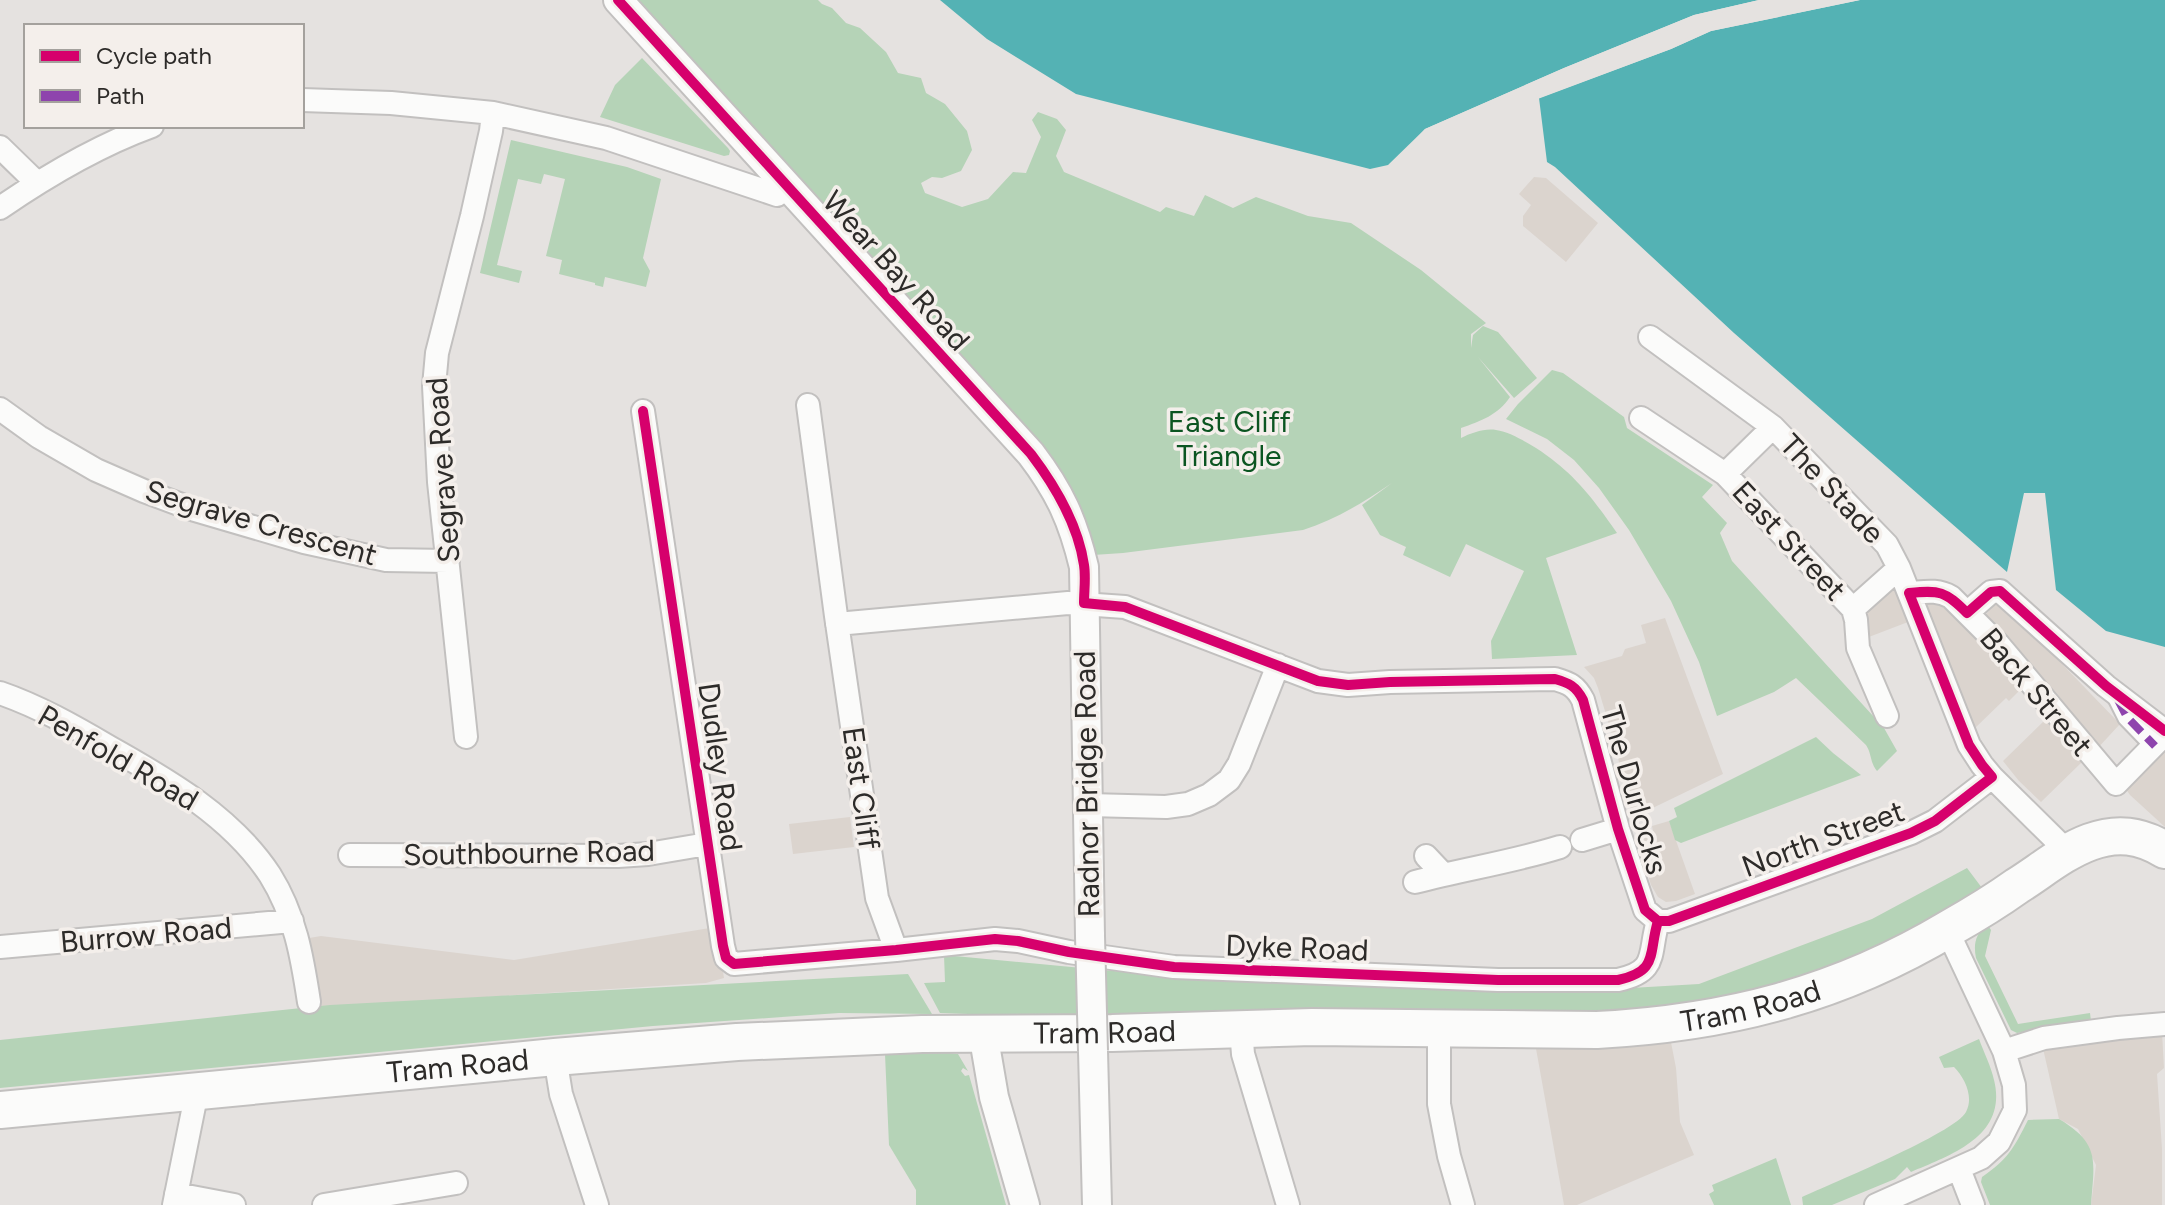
<svg xmlns="http://www.w3.org/2000/svg" width="2165" height="1205" viewBox="0 0 2165 1205" font-family="Figtree,sans-serif">
<style>
.built{fill:#dbd4ce}
.green{fill:#b5d3b7}
.water{fill:#54b2b4}
.pier{fill:#e5e2e0}
.lines{fill:none;stroke-linecap:round;stroke-linejoin:round}
.pedestrian-casing{stroke:#c2c0bf;stroke-width:22}
.minor-casing{stroke:#c2c0bf;stroke-width:26}
.tertiary-casing{stroke:#c2c0bf;stroke-width:32}
.primary-casing{stroke:#c2c0bf;stroke-width:40}
.pedestrian{stroke:#fbfbfa;stroke-width:18}
.minor{stroke:#fbfbfa;stroke-width:22}
.tertiary{stroke:#fbfbfa;stroke-width:28}
.primary{stroke:#fbfbfa;stroke-width:36}
.tertiary-bridge-casing{stroke:#c2c0bf;stroke-width:32;stroke-linecap:butt}
.tertiary-bridge{stroke:#fbfbfa;stroke-width:28}
.quiet{stroke:#8e44ad;stroke-width:8;stroke-dasharray:16 8;stroke-linecap:butt}
.cycleway-casing{stroke:#f4efeb;stroke-width:15}
.cycleway{stroke:#d6006c;stroke-width:10}
.labels{text-anchor:middle;stroke-width:7;stroke-linejoin:round;paint-order:stroke}
.street-label{font-size:30px;fill:#2d2b29;stroke:#f4efeb}
.park-label{font-size:30px;fill:#0b5521;stroke:#f4efeb}
</style>
<rect width="100%" height="100%" fill="#e5e2e0"/>
<path class="built" d="M1534 177 1546 178 1598 223 1566 262 1523 226V216L1531 205 1519 194Z
M1885 580 1926 593 1970 630 2000 600 2120 724 2096 750 2032 678 2009 701 2006 698 1973 730 1927 628 1908 622 1861 640 1859 606Z
M1665 618 1723 774 1632 818 1614 741 1598 688 1594 678 1584 667 1622 656 1625 649 1646 643 1641 625Z
M2049 716 2082 762 2041 802 2019 781 2003 761Z
M2165 720V827L2130 795 2114 772Z
M850 817 854 847 793 854 789 824Z
M1669 821 1695 894 1676 901 1666 902 1658 897 1651 885 1636 836 1653 831 1652 826Z
M716 927 724 978 706 983 312 1008 303 939 321 936 514 960Z
M2162 1032 2164 1068 2157 1074 2162 1149V1205H2091L2096 1165 2078 1129 2059 1119 2042 1044Z
M1670 1037 1676 1068 1680 1122 1694 1155 1577 1205H1564L1535 1043Z"/>
<path class="green" d="M628 0H818L822 4 832 8 846 23 860 28 886 52 898 73 921 78 926 93 945 104 967 131 972 150 961 171 942 178 932 177 921 183 925 193 962 207 988 199 1013 172 1026 173 1041 137 1032 120 1038 112 1057 119 1066 130 1056 156 1064 172 1160 212 1166 207 1194 216 1205 195 1233 208 1256 197 1308 216 1351 223 1421 270 1486 323 1471 334V348L1473 335 1483 326 1498 332 1537 378 1514 398 1478 357 1510 397C1498 415 1481 421 1461 428V438C1471 433 1485 428 1496 430 1510 432 1524 441 1536 448 1574 473 1591 496 1617 533L1546 558 1577 655 1492 659 1491 641 1524 571 1466 544 1450 577 1403 555 1406 547 1380 535 1362 505 1392 483C1364 502 1335 520 1303 530L1123 553 1093 555 1074 495 1053 460 1030 431 993 389 805 192Z
M642 58 728 148 730 151 729 155 724 156 600 117 615 85Z
M511 140 627 167 661 179 643 258 650 271 646 287 605 277 603 287 595 285V283L559 274 562 260 546 256 565 179 544 174 541 184 518 179 497 265 522 271 519 283 480 273Z
M1552 370 1563 373 1624 417 1627 428 1713 485 1702 497 1727 523 1720 533 1732 561 1884 728 1897 751 1877 771C1870 763 1872 754 1866 745L1796 678 1774 692 1717 716 1699 662 1671 601 1629 530 1599 488 1574 460 1547 439 1506 419 1518 404Z
M1816 737 1833 753 1861 775 1681 843 1675 840 1669 821 1677 817 1674 808Z
M1967 868 1982 888 1946 913 1900 939 1791 985 1663 1014 1114 1019 940 1013 924 983 945 982 944 955 1177 977 1631 988 1699 984 1872 919Z
M1987 924 1991 930 1985 956 2018 1024 2090 1013 2091 1021 2017 1033 2011 1030 1976 958C1973 943 1976 934 1987 924Z
M908 974 932 1014 839 1013 653 1026 0 1088V1040L330 1005Z
M1979 1039C1984 1053 1991 1066 1994 1080 2008 1136 1951 1155 1911 1172L1907 1167 1895 1179 1832 1205H1803L1802 1197C1830 1184 1955 1133 1966 1112 1974 1097 1965 1078 1954 1067L1944 1068 1939 1057Z
M948 1053 958 1054 968 1071 963 1068 961 1071 965 1076 969 1075 1006 1205H916V1190L889 1145 885 1054Z
M2059 1119C2101 1144 2094 1161 2091 1205H1990L1981 1182 1982 1177C2008 1159 2014 1148 2028 1120Z
M1776 1158 1791 1205H1714L1709 1194 1714 1191 1712 1185Z"/>
<path class="water" d="M940 0H1759L1694 15 1564 68 1425 129 1388 165 1370 169 1076 94 987 39Z
M1860 0H2165V647L2106 631 2056 590 2045 493H2024L2007 572 1734 333 1555 167 1547 162 1539 98 1671 49 1711 31Z"/>
<path class="pier" d="M1759 0H1763L1760 4 1695 19 1566 72 1427 133 1406 155 1403 153 1425 129 1564 68 1694 15Z
M1840 0H1860L1711 31 1671 49 1535 100 1537 94 1670 45 1710 27Z"/>
<g class="lines">
<g class="pedestrian-casing">
<path id="pedestrian" d="M2116 695 2127 717 2155 746"/>
</g>
<g class="minor-casing">
<path id="minor" d="M302 100 391 103 493 113 606 138 777 195 787 186
M0 147 37 183
M0 208C48 175 97 146 152 126
M1650 337 1773 427 1887 545 1899 568 1969 745 1982 765 1992 777 2068 852
M808 405 836 616 877 898 896 950
M0 409 39 437 96 470 144 491 195 510 304 542 386 560 448 561
M643 411 723 946 726 958 734 964 896 950 995 939 1018 941 1069 952 1174 967 1498 980H1618C1659 971 1648 954 1658 921
M1641 418 1725 474 1853 609 1856 620 1858 648 1887 716
M1725 474 1773 427
M1909 593C1925 592 1937 589 1951 597L1999 645 2116 784 2165 734
M1853 609 1899 568
M1967 613 1991 592 2000 591 2106 686 2165 731
M837 624 1068 603 1125 607 1318 681 1348 685 1390 682 1555 679C1569 683 1576 686 1583 700L1618 829 1645 910 1658 921
M0 693C38 706 75 727 109 747 168 780 232 817 270 875 295 915 302 956 309 1002
M466 737 439 482 434 386 437 353 472 216 491 131 493 113
M1089 805 1166 807 1188 804 1209 795 1229 780 1239 764 1278 665
M1582 840 1618 829
M350 855 618 856 648 854 707 844
M1426 856 1443 874
M1415 882C1463 869 1512 862 1560 847
M1658 921H1669L1911 833 1935 821 1992 777
M0 947 292 921
M1241 1029 1243 1054 1288 1205
M1439 1029V1104L1449 1156 1463 1205
M2004 1051 2044 1038 2118 1028 2165 1024
M555 1057 561 1094 597 1205
M1959 1169 1973 1205
M176 1194 234 1205
M174 1205 194 1106V1093
M324 1205 456 1183
M1876 1205 1981 1158 1999 1142 2015 1110 2014 1085 2004 1051 1947 930"/>
</g>
<g class="tertiary-casing">
<path id="tertiary" d="M618 0 1031 454C1060 492 1073 521 1084 567L1090 936
M983 1033 994 1097 1025 1205
M1093 1051 1097 1205"/>
</g>
<g class="primary-casing">
<g id="primary">
<path id="s1" d="M0 1110 555 1057 737 1042 922 1034 1112 1033 1312 1027 1597 1030C1727 1023 1838 995 1950 928 1973 915 1996 901 2017 886 2041 871 2063 852 2090 842 2117 832 2140 835 2165 850"/>
</g>
</g>
<use href="#pedestrian" class="pedestrian"/>
<use href="#minor" class="minor"/>
<use href="#tertiary" class="tertiary"/>
<use href="#primary" class="primary"/>
<g class="tertiary-bridge-casing">
<path id="tertiary-bridge" d="M1090 936 1093 1051"/>
</g>
<use href="#tertiary-bridge" class="tertiary-bridge"/>
<path class="quiet" d="M2118 700 2127 717 2155 746"/>
<g class="cycleway-casing">
<path id="cycleway" d="M618 0 1031 454C1056 487 1078 524 1084 565 1086 577 1084 591 1084 603L1125 607 1318 681 1348 685 1390 682 1555 679C1569 683 1576 686 1583 700L1618 829 1645 910 1658 921
M643 411 723 946 726 958 734 964 896 950 995 939 1018 941 1069 952 1174 967 1498 980H1618C1659 971 1648 954 1658 921
M1658 921H1669L1911 833 1935 821 1992 777 1982 765 1969 745 1909 593C1940 590 1945 591 1967 613L1991 592 2000 591 2106 686 2165 731"/>
</g>
<use href="#cycleway" class="cycleway"/>
</g>
<g class="labels">
<g class="street-label">
<text transform="translate(896 271) rotate(48)" y="10">Wear Bay Road</text>
<text transform="translate(443 470) rotate(-94)" y="10">Segrave Road</text>
<text transform="translate(1832 489) rotate(47)" y="10">The Stade</text>
<text transform="translate(261 523) rotate(16)" y="10">Segrave Crescent</text>
<text transform="translate(1789 541) rotate(47)" y="10">East Street</text>
<text transform="translate(2036 692) rotate(50)" y="10">Back Street</text>
<text transform="translate(118 758) rotate(30)" y="10">Penfold Road</text>
<text transform="translate(720 767) rotate(82)" y="10">Dudley Road</text>
<text transform="translate(1087 784) rotate(-91)" y="10">Radnor Bridge Road</text>
<text transform="translate(861 788) rotate(82)" y="10">East Cliff</text>
<text transform="translate(1634 790) rotate(74)" y="10">The Durlocks</text>
<text transform="translate(1823 839) rotate(-20)" y="10">North Street</text>
<text transform="translate(529 853) rotate(-1)" y="10">Southbourne Road</text>
<text transform="translate(146 935) rotate(-5)" y="10">Burrow Road</text>
<text transform="translate(1297 948) rotate(2)" y="10">Dyke Road</text>
<text dy="10" stroke="none"><textPath href="#s1" startOffset="1756">Tram Road</textPath></text>
<text dy="10" stroke="none"><textPath href="#s1" startOffset="1108">Tram Road</textPath></text>
<text dy="10" stroke="none"><textPath href="#s1" startOffset="460">Tram Road</textPath></text>
</g>
<g class="park-label">
<text x="1229" y="432">East Cliff<tspan x="1229" dy="34">Triangle</tspan></text>
</g>
</g>
<rect x="24" y="24" width="280" height="104" fill="#f4efeb" stroke="#a4a19d" stroke-width="2"/>
<rect x="40" y="50" width="40" height="12" fill="#d6006c" stroke="#a4a19d" stroke-width="2"/>
<text x="96" y="64" font-size="24" fill="#2d2b29">Cycle path</text>
<rect x="40" y="90" width="40" height="12" fill="#8e44ad" stroke="#a4a19d" stroke-width="2"/>
<text x="96" y="104" font-size="24" fill="#2d2b29">Path</text>
</svg>
